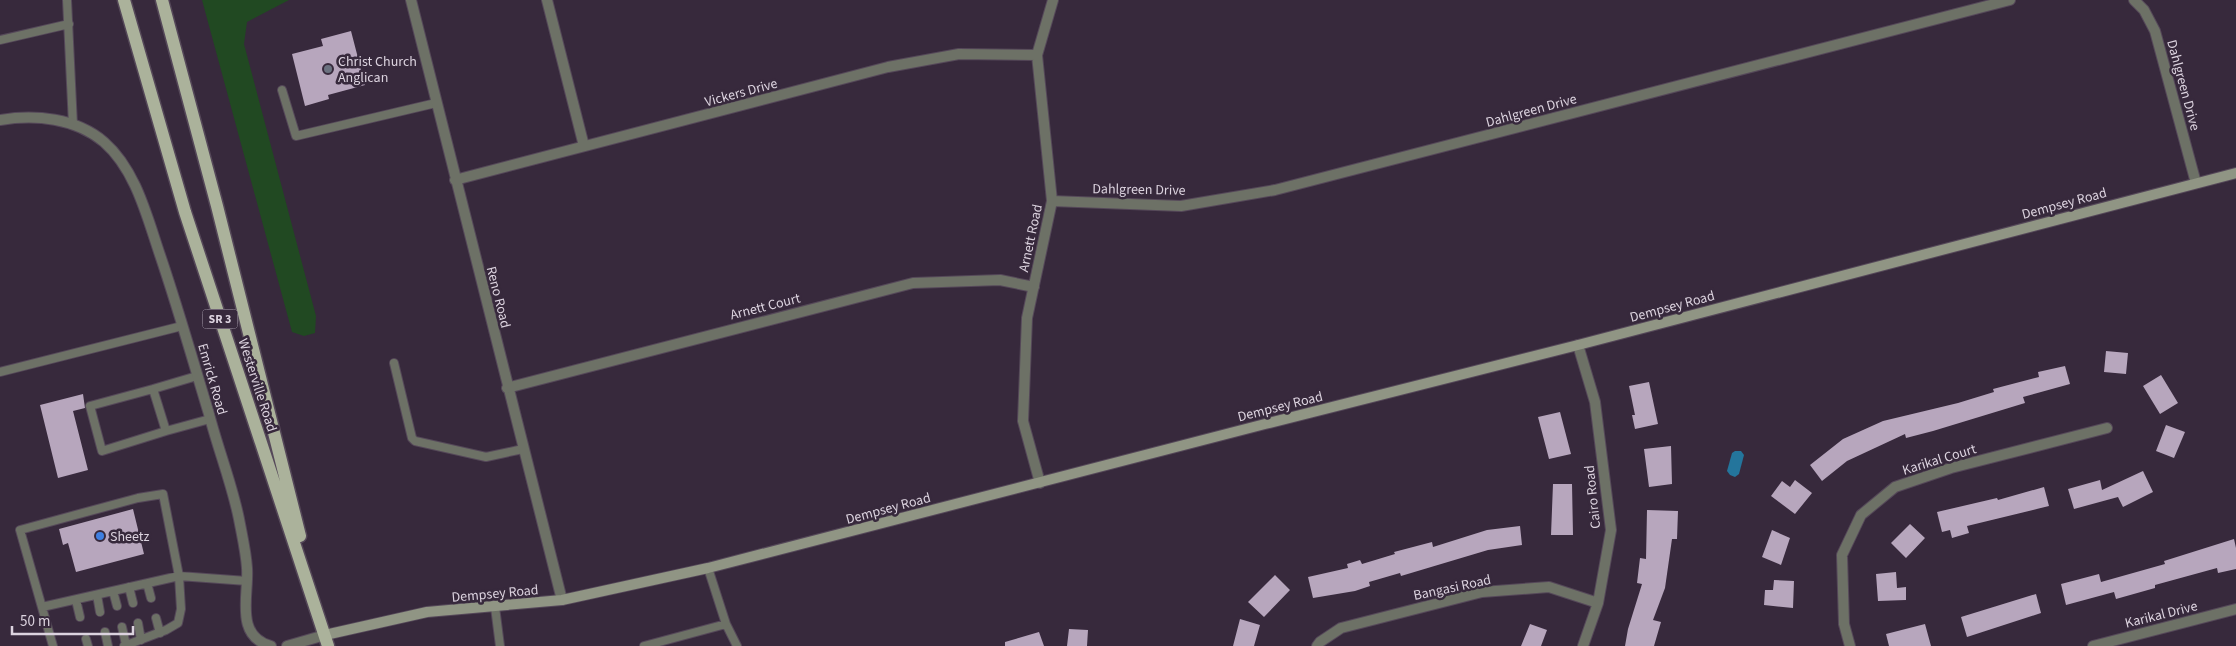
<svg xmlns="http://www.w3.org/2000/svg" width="2236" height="646" viewBox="0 0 2236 646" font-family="'Source Sans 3',sans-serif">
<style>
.green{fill:#214922}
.water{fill:#24759c}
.building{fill:#b7a6bd}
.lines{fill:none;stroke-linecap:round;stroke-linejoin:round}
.lane-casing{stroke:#554859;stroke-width:10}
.street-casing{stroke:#554859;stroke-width:12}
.secondary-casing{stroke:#554859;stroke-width:12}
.primary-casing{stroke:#554859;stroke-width:15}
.lane{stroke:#6d7166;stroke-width:8}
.street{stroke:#6d7166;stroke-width:10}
.secondary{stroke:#909584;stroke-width:10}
.primary{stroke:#abb29b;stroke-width:12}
.worship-dot{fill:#6b7280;stroke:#37293c;stroke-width:2}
.shop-dot{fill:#3f7fe0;stroke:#37293c;stroke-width:2}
.labels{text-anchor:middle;stroke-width:5;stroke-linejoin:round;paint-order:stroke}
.shield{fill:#37293c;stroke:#aaa0ae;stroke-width:1}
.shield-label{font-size:12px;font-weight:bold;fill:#dcd3df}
.poi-label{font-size:14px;fill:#dcd3df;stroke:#37293c;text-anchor:start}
.street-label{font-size:14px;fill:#dcd3df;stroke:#37293c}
</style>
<rect width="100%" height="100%" fill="#37293c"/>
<path class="green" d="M202 0H289L247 22 244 44 316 316 315 333 304 336 292 332Z"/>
<path class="water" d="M1735 451H1741L1744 455 1739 474 1735 477 1730 475 1727 471 1732 453Z"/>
<path class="building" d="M351 31 365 85 328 95 329 99 305 106 292 54 323 46 321 39Z
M2106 351 2128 353 2126 374 2104 372Z
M2065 366 2070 384 2023 397 2025 403 1933 431 1906 438 1905 434 1847 461 1822 481 1810 465 1843 439 1883 421 1958 403 1994 392 1993 389 2039 377 2038 372Z
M2161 375 2178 403 2160 414 2143 386Z
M1649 382 1658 424 1635 429 1632 415H1635L1629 386Z
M83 394 85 408 73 411 88 470 58 478 40 405Z
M1560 412 1571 454 1549 459 1538 417Z
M2166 425 2185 432 2174 458 2156 451Z
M1671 446 1672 484 1649 487 1644 449Z
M2143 471 2153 492 2123 507 2118 497 2074 509 2068 489 2100 480 2102 490Z
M1795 480 1812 493 1795 514 1771 496 1782 481 1790 487Z
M1553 484H1572L1573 535H1551Z
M2044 487 2049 506 1967 526 1969 533 1952 538 1950 530 1942 532 1937 512 1997 498 1998 500Z
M133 509 144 554 76 572 68 543 63 545 59 529Z
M1647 510 1678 511 1677 539H1672L1665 588 1653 620 1661 622 1654 646H1625L1628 629 1642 584 1637 583 1640 558 1646 559Z
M1910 524 1925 538 1906 558 1891 543Z
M1520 526 1522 545 1488 550 1401 576 1400 573 1369 582 1370 586 1355 591 1313 598 1308 577 1348 568 1347 564 1360 560 1362 564 1395 554 1394 552 1432 542 1433 547 1487 530Z
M1772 530 1790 538 1781 565 1762 557Z
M2234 539 2236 548V569L2218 573 2217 568 2155 585V588L2116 599 2114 592 2066 605 2061 584 2099 574 2101 582 2165 564 2164 561Z
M1896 572 1897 588 1906 587V600L1878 601 1876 574Z
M1275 575 1290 590 1264 617 1248 602Z
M1774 580 1794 581 1793 608 1764 605 1765 590H1773Z
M2036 594 2041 613 1967 637 1961 617Z
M1240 619 1260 625 1254 646H1233Z
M1530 624 1547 630 1541 646H1521Z
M1925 624 1931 646H1889L1886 634Z
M1069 629 1088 630 1087 646H1067Z
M1039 632 1044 646H1005V642Z"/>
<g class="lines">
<g class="lane-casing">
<path id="lane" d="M67 0 73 125
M0 40 69 24
M282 90 296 136 436 103
M394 363 412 438 415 441 486 457 523 449
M0 372 182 326
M197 376 153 389 166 431 210 419
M153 389 90 406 102 451 166 431
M708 568 726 624
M147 583 151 598
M129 587 133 603
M113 591 117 606
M97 595 100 612
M76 600 80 617
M42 607 179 576 181 609 178 623 166 630 124 646
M495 607 500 646
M156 618 160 633
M138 623 141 640
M122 627 126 645
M105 632 108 646
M86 639 88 646
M53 646 20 530 138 498 163 494 179 576 247 581
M644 646 726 624 737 646"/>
</g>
<g class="street-casing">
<path id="street" d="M411 0 562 600
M547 0 584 146
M2134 0 2144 10 2155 31 2196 183
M0 120C35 114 76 118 104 142 136 170 147 217 160 255 178 308 193 361 209 414 218 449 232 484 239 519 242 535 246 552 247 568 249 595 234 636 271 646
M455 180 888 67 959 54 1037 55
M1052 201 1181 206 1275 190 2010 0
M1578 345 1595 402 1611 530 1598 603 1583 646
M507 388 913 283 1000 280 1034 287
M1040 483 1023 421 1027 318 1052 201 1037 55 1053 0
M287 646 325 635
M1317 646 1320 642 1341 628 1482 592 1549 587 1598 603
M1850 646 1844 624 1842 555 1861 515 1895 487 1951 468 2107 428
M2093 646 2236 609"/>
</g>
<g class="secondary-casing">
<path id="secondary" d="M325 635 427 612 562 600 708 568 1265 424 1578 345 2236 173"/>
</g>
<g class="primary-casing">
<path id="primary" d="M124 0 185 212 328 646
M162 0 217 206 300 536"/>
</g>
<use href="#lane" class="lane"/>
<use href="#street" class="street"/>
<use href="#secondary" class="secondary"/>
<use href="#primary" class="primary"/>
</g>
<circle class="worship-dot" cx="328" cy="69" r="5"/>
<circle class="shop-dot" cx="100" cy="536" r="5"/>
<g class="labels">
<rect class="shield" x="202.5" y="309.5" width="35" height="19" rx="4"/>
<g class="shield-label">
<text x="220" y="323">SR 3</text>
</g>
<g class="poi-label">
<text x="338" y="66">Christ Church<tspan x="338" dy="16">Anglican</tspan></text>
<text x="110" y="541">Sheetz</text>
</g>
<g class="street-label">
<text transform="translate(2184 85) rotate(75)" y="5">Dahlgreen Drive</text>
<text transform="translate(741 92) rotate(-15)" y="5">Vickers Drive</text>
<text transform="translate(1531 110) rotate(-15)" y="5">Dahlgreen Drive</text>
<text transform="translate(1139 189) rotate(1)" y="5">Dahlgreen Drive</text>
<text transform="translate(2064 203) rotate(-15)" y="5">Dempsey Road</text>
<text transform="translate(1030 238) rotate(-78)" y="5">Arnett Road</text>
<text transform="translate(499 297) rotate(76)" y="5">Reno Road</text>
<text transform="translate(765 306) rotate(-14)" y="5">Arnett Court</text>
<text transform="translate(1672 306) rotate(-15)" y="5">Dempsey Road</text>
<text transform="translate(213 379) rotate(74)" y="5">Emrick Road</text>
<text transform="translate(258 385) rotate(72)" y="5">Westerville Road</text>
<text transform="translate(1280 406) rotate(-14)" y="5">Dempsey Road</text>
<text transform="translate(1939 459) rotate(-17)" y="5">Karikal Court</text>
<text transform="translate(1592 497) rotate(-96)" y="5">Cairo Road</text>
<text transform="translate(888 508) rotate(-15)" y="5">Dempsey Road</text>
<text transform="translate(1452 587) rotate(-12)" y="5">Bangasi Road</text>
<text transform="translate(495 593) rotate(-5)" y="5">Dempsey Road</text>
<text transform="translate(2161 614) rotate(-14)" y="5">Karikal Drive</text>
</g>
</g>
<path d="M12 626v8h121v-8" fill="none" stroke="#dcd3df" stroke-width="2.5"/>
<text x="20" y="626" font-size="15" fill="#dcd3df" stroke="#37293c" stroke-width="4" paint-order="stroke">50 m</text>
</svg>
